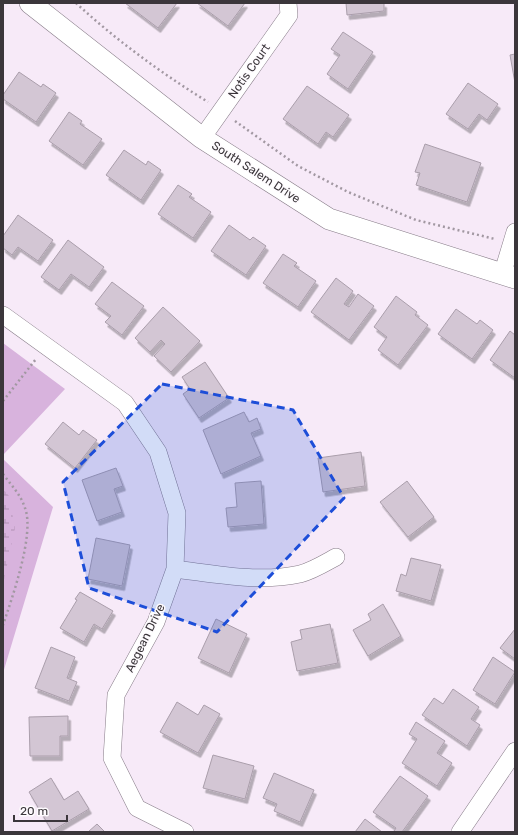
<svg xmlns="http://www.w3.org/2000/svg" width="518" height="835" viewBox="0 0 518 835" font-family="Rubik,sans-serif">
<style>
.green{fill:#d8b3dd}
.wetland{fill:url(#wetland-marsh)}
.building{fill:#d3c6d4;stroke:#aa9eab;filter:url(#shadow)}
.lines{fill:none;stroke-linecap:round;stroke-linejoin:round}
.minor-casing{stroke:#867b87;stroke-width:18}
.tertiary-casing{stroke:#867b87;stroke-width:22}
.path{stroke:#a298a2;stroke-width:2.5;stroke-dasharray:2 3;stroke-linecap:butt}
.minor{stroke:#fff;stroke-width:17}
.tertiary{stroke:#fff;stroke-width:21}
.marked{fill:#1d4ed8;fill-opacity:0.2;stroke:#1d4ed8;stroke-width:3;stroke-dasharray:8 5;stroke-linejoin:round}
.labels{text-anchor:middle;stroke-width:3;stroke-linejoin:round;paint-order:stroke}
.street-label{font-size:12px;fill:#3b363b;stroke:#fefbfe}
</style>
<defs>
<pattern id="wetland-marsh" width="20" height="14" patternUnits="userSpaceOnUse"><rect width="20" height="14" fill="#d8b3dd"/><path d="M1 5h8M5 5V1M11 12h8M15 12V8" fill="none" stroke="#b092b4"/></pattern>
<filter id="shadow"><feDropShadow dx="2.5" dy="4.5" stdDeviation="0" flood-color="#0004"/></filter>
</defs>
<rect width="100%" height="100%" fill="#f7eaf8"/>
<path class="green" d="M3 343 65 389 3 455Z
M3 459 53 507 3 673Z"/>
<path class="wetland" d="M3 489 9 496 15 528 3 584Z"/>
<path class="building" d="M125 3H177L158 28Z
M197 3H245L228 26Z
M346 3H384V11L347 15Z
M343 32 373 52 348 89 327 74 340 55 331 49Z
M515 54V83L510 55Z
M19 72 41 87 43 84 56 93 36 122 3 99V95Z
M468 83 498 104 487 120 479 114 468 129 446 114Z
M307 86 349 115 333 137 326 132 318 144 283 119Z
M69 112 82 121 80 124 102 139 83 165 49 141Z
M425 144 481 163 467 202 416 185 420 173 415 172Z
M124 150 146 165 148 161 161 170 141 200 106 175Z
M178 185 192 194 189 197 211 212 193 238 158 214Z
M18 215 53 240 38 261 18 247 12 255 3 248V236Z
M229 225 250 240 253 237 266 246 246 275 211 251Z
M68 240 104 267 89 287 71 274 59 290 41 277Z
M283 254 297 263 294 266 316 281 298 307 263 283Z
M336 278 353 291 344 304 349 307 358 294 374 306 349 340 311 312Z
M112 282 144 306 122 335 105 322 111 316 95 304Z
M396 296 417 312 415 315 428 325 398 365 378 350 387 337 374 327Z
M163 307 200 341 171 372 154 356 165 344 161 340 150 352 135 338Z
M456 309 477 324 480 320 493 330 472 359 438 334Z
M510 331 515 335V378L490 360Z
M205 362 229 398 199 418 183 394 190 389 182 377Z
M244 412 249 422 257 418 261 429 251 433 261 456 221 474 203 430Z
M63 422 79 435 83 430 97 440 75 468 45 444Z
M361 452 365 486 323 492 318 458Z
M116 468 123 486 114 489 122 512 97 521 82 480Z
M261 481 264 524 228 527 226 508 237 507 235 483Z
M407 481 434 517 408 537 380 502Z
M96 538 130 545 122 586 88 579Z
M411 558 441 565 431 601 396 591 401 574 406 576Z
M80 592 113 611 102 629 94 624 84 642 60 628 77 600 75 599Z
M383 604 401 636 368 656 353 630 371 620 368 614Z
M216 619 247 634 229 673 198 658Z
M330 624 338 663 297 671 291 642 302 639 300 630Z
M515 629V659L500 648Z
M51 647 75 657 67 678 77 682 69 701 35 688Z
M493 657 515 672 495 704 473 690Z
M453 689 479 707 471 719 480 725 467 746 422 715 434 698 443 704Z
M177 702 198 715 204 705 220 714 198 753 160 732Z
M68 716V736H60V756H30L29 717Z
M416 722 445 741 437 753 452 763 437 786 402 763 417 739 409 734Z
M213 755 254 766 245 799 203 788Z
M274 773 314 790 300 822 274 811 277 804 263 798Z
M400 776 428 796 402 832H395L394 831 396 828 373 812Z
M51 778 64 800 78 791 89 809 52 831 29 792Z
M365 819 382 832H355Z
M97 824 105 832H88Z"/>
<g class="lines">
<g class="minor-casing">
<path id="minor" d="M202 138 289 15 288 3
M502 275 515 232
M3 315 125 403 158 452 177 513 175 569 156 622 116 695 112 758 137 808 185 832
M175 569C216 574 259 583 300 574 312 571 325 563 336 557
M460 832 515 751"/>
</g>
<g class="tertiary-casing">
<path id="tertiary" d="M30 3 202 138 329 219 515 278"/>
</g>
<path class="path" d="M76 3C116 40 161 73 208 102
M235 121 298 166 348 192 416 220 495 239
M3 401 36 359
M3 474C11 485 21 495 25 508 35 534 12 598 3 625"/>
<use href="#minor" class="minor"/>
<use href="#tertiary" class="tertiary"/>
</g>
<path class="marked" d="M162 384 293 410 344 498 217 632 89 588 63 482Z"/>
<g class="labels">
<g class="street-label">
<text transform="translate(249 71) rotate(-55)" y="4">Notis Court</text>
<text transform="translate(256 172) rotate(33)" y="4">South Salem Drive</text>
<text transform="translate(145 638) rotate(-64)" y="4">Aegean Drive</text>
</g>
</g>
<rect width="518" height="835" fill="none" stroke="#3b363b" stroke-width="8"/>
<path d="M14 815v6h53v-6" fill="none" stroke="#3b363b" stroke-width="2"/>
<text x="20" y="815" font-size="12" fill="#3b363b" stroke="#fefbfe" stroke-width="3" paint-order="stroke">20 m</text>
</svg>
